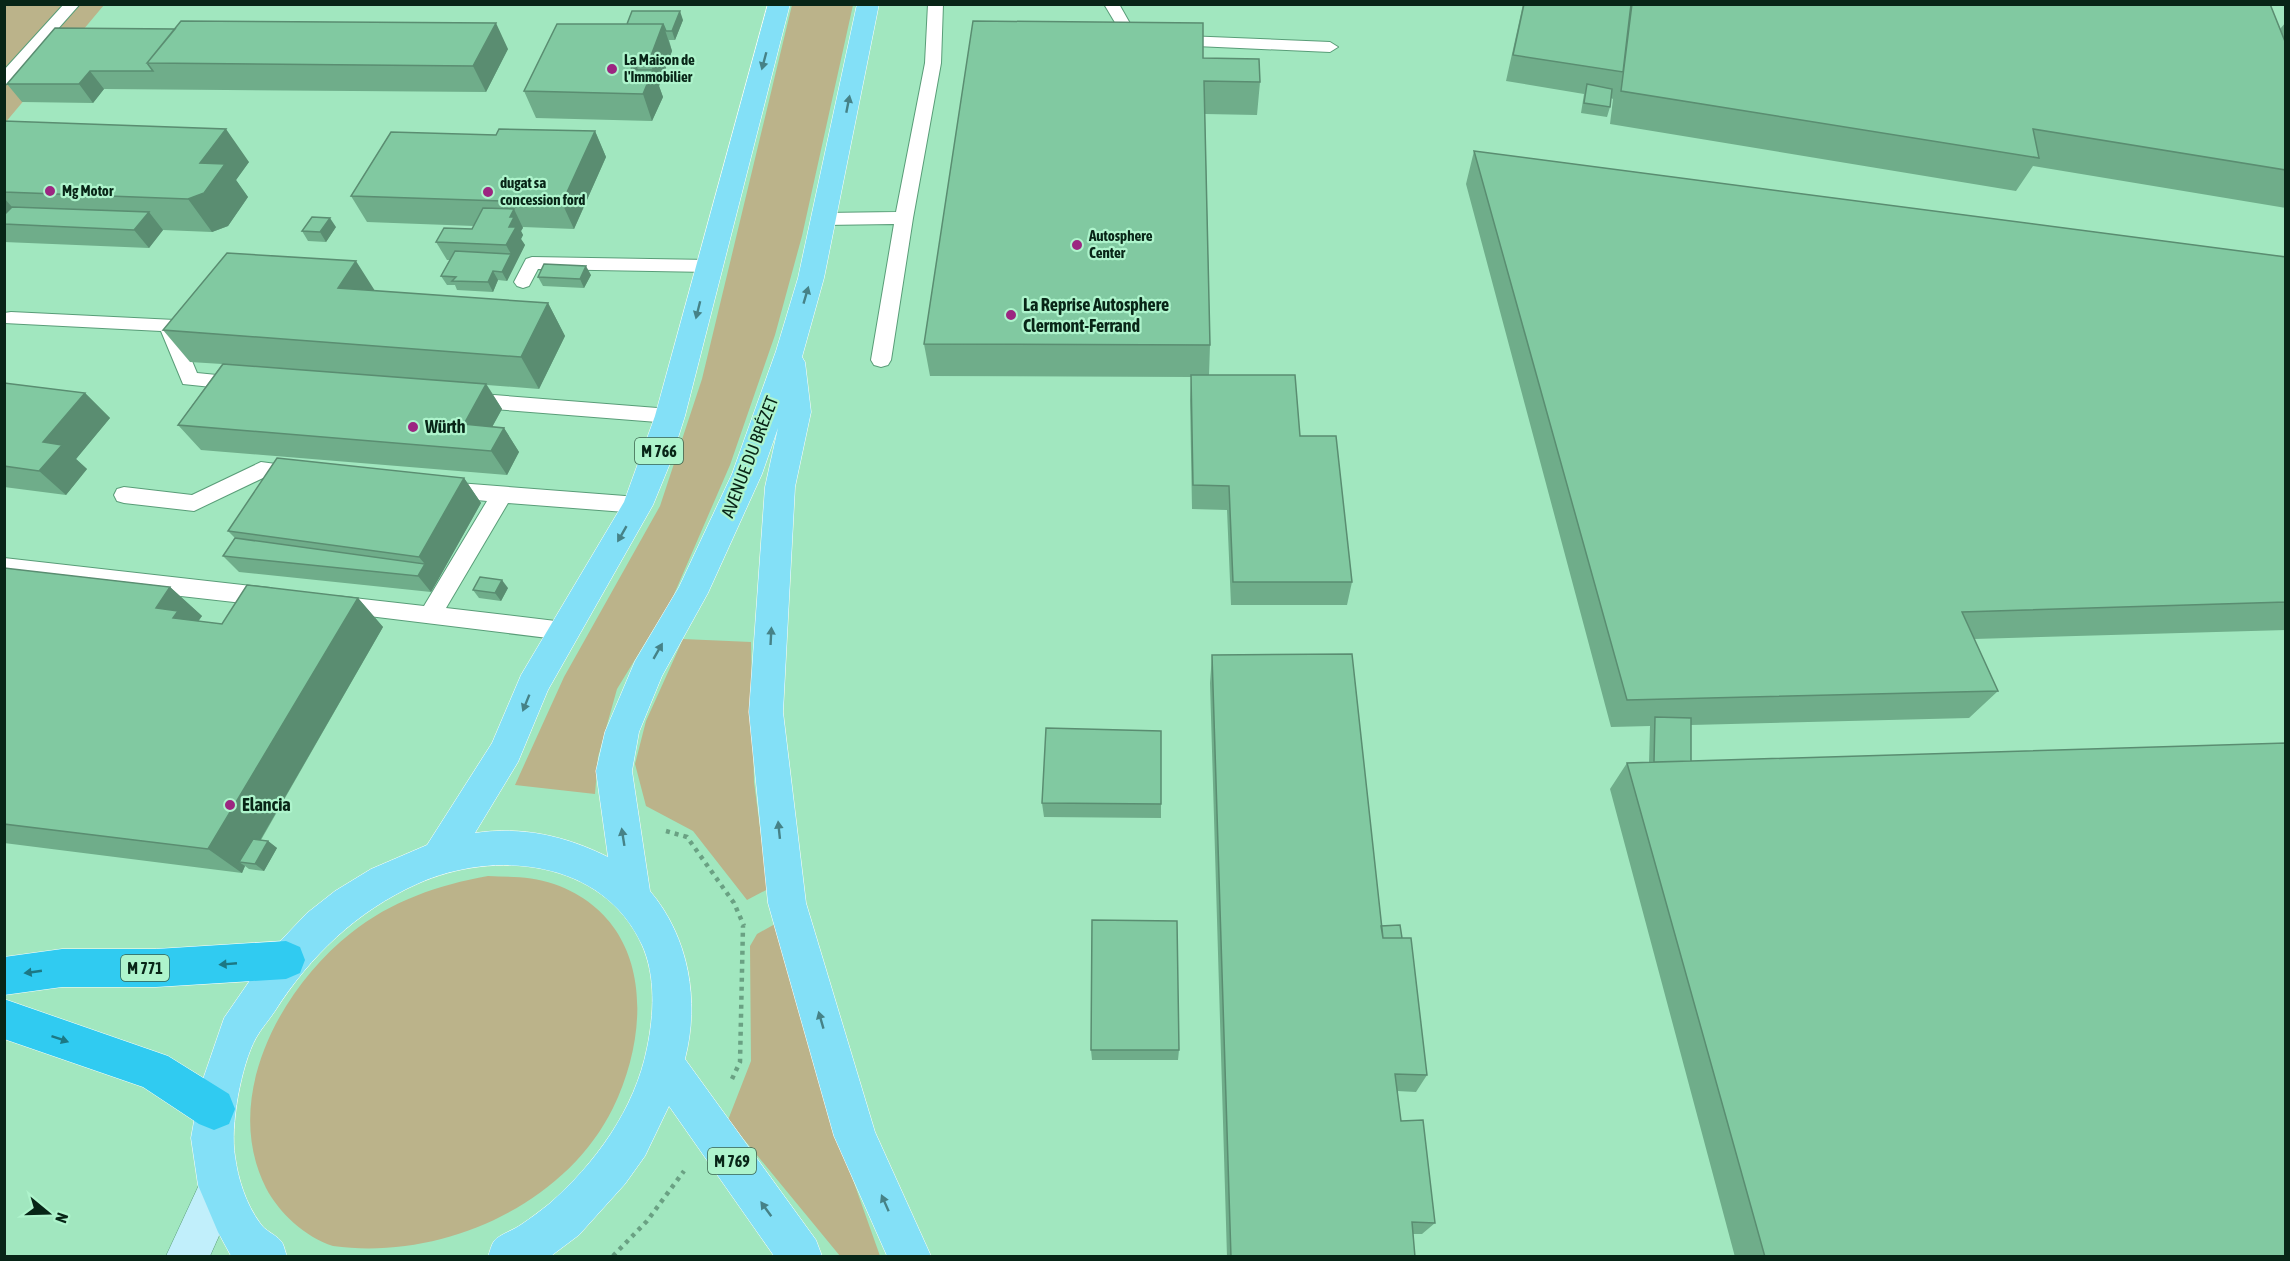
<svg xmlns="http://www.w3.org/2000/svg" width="2290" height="1261" viewBox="0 0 2290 1261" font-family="'Asap Condensed',sans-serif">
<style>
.green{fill:#bbb38a}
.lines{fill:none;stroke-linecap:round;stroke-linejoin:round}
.lane-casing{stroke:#599d78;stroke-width:2}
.secondary-casing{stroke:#599d78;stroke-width:1}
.primary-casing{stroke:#fff;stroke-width:1}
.highway-casing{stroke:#fff;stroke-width:1}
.path{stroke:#6aa183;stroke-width:4.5;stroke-dasharray:4 5;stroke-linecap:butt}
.lane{fill:#fff;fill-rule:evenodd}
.secondary{fill:#c1effb;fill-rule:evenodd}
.primary{fill:#83e0f7;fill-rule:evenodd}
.highway{fill:#30cbf1;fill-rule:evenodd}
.wall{fill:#6fad8a}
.shaded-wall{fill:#5a8d71}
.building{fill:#81c9a1;stroke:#5a8d71;stroke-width:1.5}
.oneway{fill:#468287}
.oneway2{fill:#1c7884}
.poi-dot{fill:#9c2681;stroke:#aef4cc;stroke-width:2}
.labels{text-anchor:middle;stroke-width:4.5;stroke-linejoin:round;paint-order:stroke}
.far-poi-label{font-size:15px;font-weight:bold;fill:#082517;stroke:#aef4cc;text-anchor:start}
.shield{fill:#aef4cc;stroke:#3a634d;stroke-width:1.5}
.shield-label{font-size:16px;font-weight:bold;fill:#082517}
.poi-label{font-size:18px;font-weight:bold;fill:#082517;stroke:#aef4cc;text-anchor:start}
.street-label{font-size:18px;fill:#082517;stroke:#aef4cc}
</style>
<rect width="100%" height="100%" fill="#a1e7bf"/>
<path class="green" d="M5 5H104L5 123Z
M792 5H853L802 236 775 335 730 465 672 599 617 689 598 757 595 794 515 785 564 677 660 506 702 379Z
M683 639 751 642 754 782 768 889 747 900 693 831 646 806 635 764 646 721Z
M488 876C510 877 532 876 554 884 652 919 652 1028 613 1108 565 1206 440 1261 333 1246 305 1237 279 1213 266 1188 221 1099 279 990 351 933 391 901 438 885 488 876Z
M775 924 831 1118 880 1256H840L728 1120 751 1061 750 946 757 934Z"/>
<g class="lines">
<g class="lane-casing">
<path id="lane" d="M64 4H80L10 83 4 85V70Z
M928 4H943L941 63 913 218 891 360 888 365 881 367 874 365 871 360 894 224 824 225 818 223 815 219 818 215 824 213 896 212 925 63Z
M1104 4H1119L1136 34 1330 42 1338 47 1330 52 1131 43 1126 41Z
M532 257 709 260 715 262 718 266 715 270 709 272 538 269 529 286 523 288 517 286 514 282 526 259Z
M11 312 175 320 197 373 247 378 250 383 247 388 240 390 183 384 161 331 4 323V313Z
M468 393 670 409 677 411 680 416 677 421 670 423 468 407 461 405 458 400 461 395Z
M261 462 306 468 309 474 306 480 299 482 263 478 194 511 124 503 117 501 114 495 117 489 124 487 192 495Z
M445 482 638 497 645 499 649 505 645 511 638 513 508 503 446 608 564 622 572 624 575 631 572 638 564 640 328 611 325 605 328 599 336 596 424 606 487 501 438 496 435 490 438 484Z
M4 558 270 588 278 591 281 597 278 603 270 606 4 576Z"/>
</g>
<g class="secondary-casing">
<path id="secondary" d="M219 1168 234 1174 240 1189 210 1256H166L204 1174Z"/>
</g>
<g class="primary-casing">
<path id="primary" d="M768 4H790L685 416 669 466 653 505 548 690 518 762 475 833C522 826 566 836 608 857L596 771 605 732 635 661 679 587 732 474 776 351 798 278 857 4H879L824 278 802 357 805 362 811 412 795 487 783 712 806 903 875 1132 931 1256H887L834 1136 768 903 749 712 765 487 778 428 762 474 708 593 662 676 639 732 632 771 650 891C689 937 700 1001 685 1059L816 1240 822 1256H774L669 1106 645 1156 625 1184 579 1235 551 1256H488C490 1252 491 1245 494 1241 500 1234 514 1230 522 1224 531 1218 540 1211 549 1204 595 1164 635 1109 647 1048 654 1015 656 976 642 945 603 859 494 849 417 884 357 911 310 956 275 1011 269 1020 261 1029 256 1038 241 1065 230 1127 235 1156 238 1179 246 1204 260 1223 265 1231 275 1234 281 1241 284 1244 285 1252 287 1256H231L218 1232 198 1185 191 1138 200 1088 224 1018 268 954 307 913 335 891 371 869 427 845 492 743 521 675 624 502 655 416Z"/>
</g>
<g class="highway-casing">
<path id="highway" d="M286 941 300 947 305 960 300 973 286 979 156 987H62L4 995V957L62 949H156Z
M4 999 168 1056 229 1094 235 1109 229 1124 214 1130 199 1124 143 1087 4 1039Z"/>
</g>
<path class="path" d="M666 831 687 837 734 903 744 926
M732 1079 740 1062 743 926
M613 1256 647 1221 684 1171"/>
<use href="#lane" class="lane"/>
<use href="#secondary" class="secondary"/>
<use href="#primary" class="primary"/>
<use href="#highway" class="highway"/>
</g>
<path class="wall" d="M1523 4H2270L2280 29 2286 22V41H2284L2286 44V208L2033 166 2016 191 1610 124 1613 99 1611 98 1610 107 1607 117 1581 113 1584 94 1506 81Z
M683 20 675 40H669L672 51 659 86 663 97 652 121 536 118 524 91 627 24Z
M55 28 508 49 486 92 104 89 93 103 22 102 7 84Z
M1203 58 1260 82 1257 115 1205 114 1210 345 1209 375 1300 436 1352 582 1347 605H1231L1227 510 1192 509 1190 400 1191 377 930 376 924 344Z
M4 121 249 162 236 180 248 197 228 226 212 232 163 230 149 248 4 242Z
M595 131 606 157 574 229 523 227 521 231 523 235 521 239 525 245 507 281 498 280 493 292 457 290 455 285H447L441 276 450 260H447L436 242 472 229 474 226 367 222 351 196Z
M1474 151 2286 257V630L1974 639 1998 691 1969 718 1691 725V761L2286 1257H1735L1610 789 1627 763H1649L1650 726 1611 727 1466 184Z
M336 227 326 242 308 241 302 231Z
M591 275 584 288 543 286 538 277Z
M375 291 548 303 565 336 539 389 487 385 502 409 492 427 504 428 519 452 507 475 201 450 178 425 222 364 190 362 163 330Z
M4 383 85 393 110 418 76 459 87 469 66 495 4 487Z
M464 478 481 503 431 592 239 572 223 556 235 538 228 531Z
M4 568 170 587 202 616 198 621 222 624 358 598 383 627 261 840 268 841 277 848 264 871 249 869 245 866 242 873 4 843Z
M508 588 501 601 479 598 473 590Z
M1212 655 1381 926 1402 938 1427 1075 1416 1092 1397 1091 1401 1121 1435 1223 1422 1234H1413L1415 1257H1227L1210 683Z
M1042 803 1161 804V818L1044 817Z
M1091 1050H1179L1178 1060H1092Z"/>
<path class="shaded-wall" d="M680 11 683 20 675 40 672 31Z
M496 23 508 49 486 92 473 66Z
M663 24 672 51 659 86 663 97 652 121 643 94 653 71 649 61Z
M635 61 644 87 631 70Z
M90 71 104 89 93 103 79 84Z
M226 129 249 162 236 180 248 197 228 226 212 232 188 199 200 163Z
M595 131 606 157 574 229 562 203Z
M4 198 28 225 4 224Z
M514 209 523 228 521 231 523 235 521 239 525 245 507 281 502 272 511 254 506 245 510 217Z
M149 212 163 230 149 248 134 230Z
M330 218 336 227 326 242 320 232Z
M356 261 377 294 338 288Z
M586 266 591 275 584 288 580 279Z
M493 271 498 280 493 292 488 282Z
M548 303 565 336 539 389 521 357Z
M486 384 502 409 480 449 464 424Z
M85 393 110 418 76 459 87 469 66 495 39 471 43 442Z
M504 428 519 452 507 475 491 451Z
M464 478 481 503 438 580 419 557Z
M425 564 438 580 431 592 418 576Z
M502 580 508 588 501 601 495 593Z
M170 587 202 616 195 626 210 639 156 608Z
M358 598 383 627 247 863 239 862 245 866 242 873 208 849Z
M268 841 277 848 264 871 255 864Z"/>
<path class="building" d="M1524 4H1631L1623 72 1513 55Z
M1632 4H2270L2286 44V170L2033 129 2039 158 1621 91Z
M632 11H680L672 31H666L663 24H627Z
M181 21 496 23 473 66 147 63Z
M973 21 1203 23V58L1259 59 1260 82 1204 81 1210 345 924 344Z
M557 24H663L649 61H635L631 70H653L643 94 524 91Z
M55 28 175 29 147 63 153 71H90L79 84H7Z
M1587 84 1612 89 1610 107 1584 103Z
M4 121 226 129 200 163 225 164 204 193 188 199 4 192Z
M499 129 595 131 562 203 351 196 391 132 496 135Z
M1474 151 2286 257V602L1962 612 1998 691 1627 700Z
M12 207 149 212 134 230 4 224V215Z
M483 208 514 209 510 217H514L509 227H516L506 245 436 242 444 228 472 229Z
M312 217 330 218 320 232 302 231Z
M455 251 511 254 502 272 493 271 488 282 452 281 456 277 441 276Z
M227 253 356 261 338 288 548 303 521 357 163 330Z
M544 264 586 266 580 279 538 277Z
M223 364 486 384 464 424 504 428 491 451 178 425Z
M1191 375H1295L1300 436H1336L1352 582H1233L1229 486 1193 485Z
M4 383 85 393 43 442 62 445 39 471 4 466Z
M277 458 464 478 419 557 228 531Z
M235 538 425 564 418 576 223 556Z
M4 568 170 587 156 608 178 611 173 618 222 624 247 585 358 598 208 849 4 824Z
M480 577 502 580 495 593 473 590Z
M1352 654 1383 938H1411L1427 1075 1395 1074 1401 1121 1423 1120 1435 1223 1412 1222 1415 1257H1231L1212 655Z
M1655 717 1691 718V761L1654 762Z
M1046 728 1161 731V804L1042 803Z
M2286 743V1257H1765L1627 763Z
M253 839 268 841 255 864 239 862Z
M1092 920 1177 921 1179 1050H1091Z
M1400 925 1402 938H1383L1381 926Z"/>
<defs><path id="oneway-solid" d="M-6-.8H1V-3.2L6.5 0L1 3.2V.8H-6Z" transform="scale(1.5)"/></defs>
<g class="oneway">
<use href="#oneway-solid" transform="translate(764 61) rotate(105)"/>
<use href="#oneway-solid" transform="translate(848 104) rotate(-79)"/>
<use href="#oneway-solid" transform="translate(806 295) rotate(-74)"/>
<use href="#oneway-solid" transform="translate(698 310) rotate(104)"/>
<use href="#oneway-solid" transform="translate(622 534) rotate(120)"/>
<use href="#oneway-solid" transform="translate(771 636) rotate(-87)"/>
<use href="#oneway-solid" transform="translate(658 651) rotate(-60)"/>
<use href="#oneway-solid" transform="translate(526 703) rotate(112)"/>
<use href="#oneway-solid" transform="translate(779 830) rotate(-96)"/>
<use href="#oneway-solid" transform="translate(623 837) rotate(-99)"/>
<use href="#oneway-solid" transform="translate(821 1020) rotate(-106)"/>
<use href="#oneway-solid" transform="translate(885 1203) rotate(-114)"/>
<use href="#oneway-solid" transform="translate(766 1209) rotate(-126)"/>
</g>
<g class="oneway2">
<use href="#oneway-solid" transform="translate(228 964) rotate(175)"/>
<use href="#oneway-solid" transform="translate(33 972) rotate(172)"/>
<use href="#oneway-solid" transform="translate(60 1039) rotate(19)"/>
</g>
<g class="poi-dot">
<circle cx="612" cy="69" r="6"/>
<circle cx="50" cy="191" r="6"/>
<circle cx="488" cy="192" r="6"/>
<circle cx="1077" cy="245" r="6"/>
<circle cx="1011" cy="315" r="6"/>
<circle cx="413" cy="427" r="6"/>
<circle cx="230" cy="805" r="6"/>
</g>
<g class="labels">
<g class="far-poi-label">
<text x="624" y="65">La Maison de<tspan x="624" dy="17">l'Immobilier</tspan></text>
<text x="500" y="188">dugat sa<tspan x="500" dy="17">concession ford</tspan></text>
<text x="62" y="196">Mg Motor</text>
<text x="1089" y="241">Autosphere<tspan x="1089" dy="17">Center</tspan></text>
</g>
<g class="shield">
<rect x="635" y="438" width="48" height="26" rx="4.5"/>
<rect x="121" y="955" width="48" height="26" rx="4.5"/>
<rect x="708" y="1148" width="48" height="26" rx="4.5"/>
</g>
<g class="shield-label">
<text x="659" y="457">M 766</text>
<text x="145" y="974">M 771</text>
<text x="732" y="1167">M 769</text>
</g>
<g class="poi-label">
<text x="1023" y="311">La Reprise Autosphere<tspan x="1023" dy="21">Clermont-Ferrand</tspan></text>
<text x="425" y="433">Würth</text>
<text x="242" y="811">Elancia</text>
</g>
<g class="street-label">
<text transform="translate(750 457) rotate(-69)" y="6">AVENUE DU BRÉZET</text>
</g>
</g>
<rect width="2290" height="1261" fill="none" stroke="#082517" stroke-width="12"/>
<g transform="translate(48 1213) rotate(109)" stroke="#aef4cc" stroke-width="4.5" paint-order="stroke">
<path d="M0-4.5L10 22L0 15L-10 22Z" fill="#082517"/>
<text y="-9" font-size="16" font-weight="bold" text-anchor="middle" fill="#082517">N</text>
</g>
</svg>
